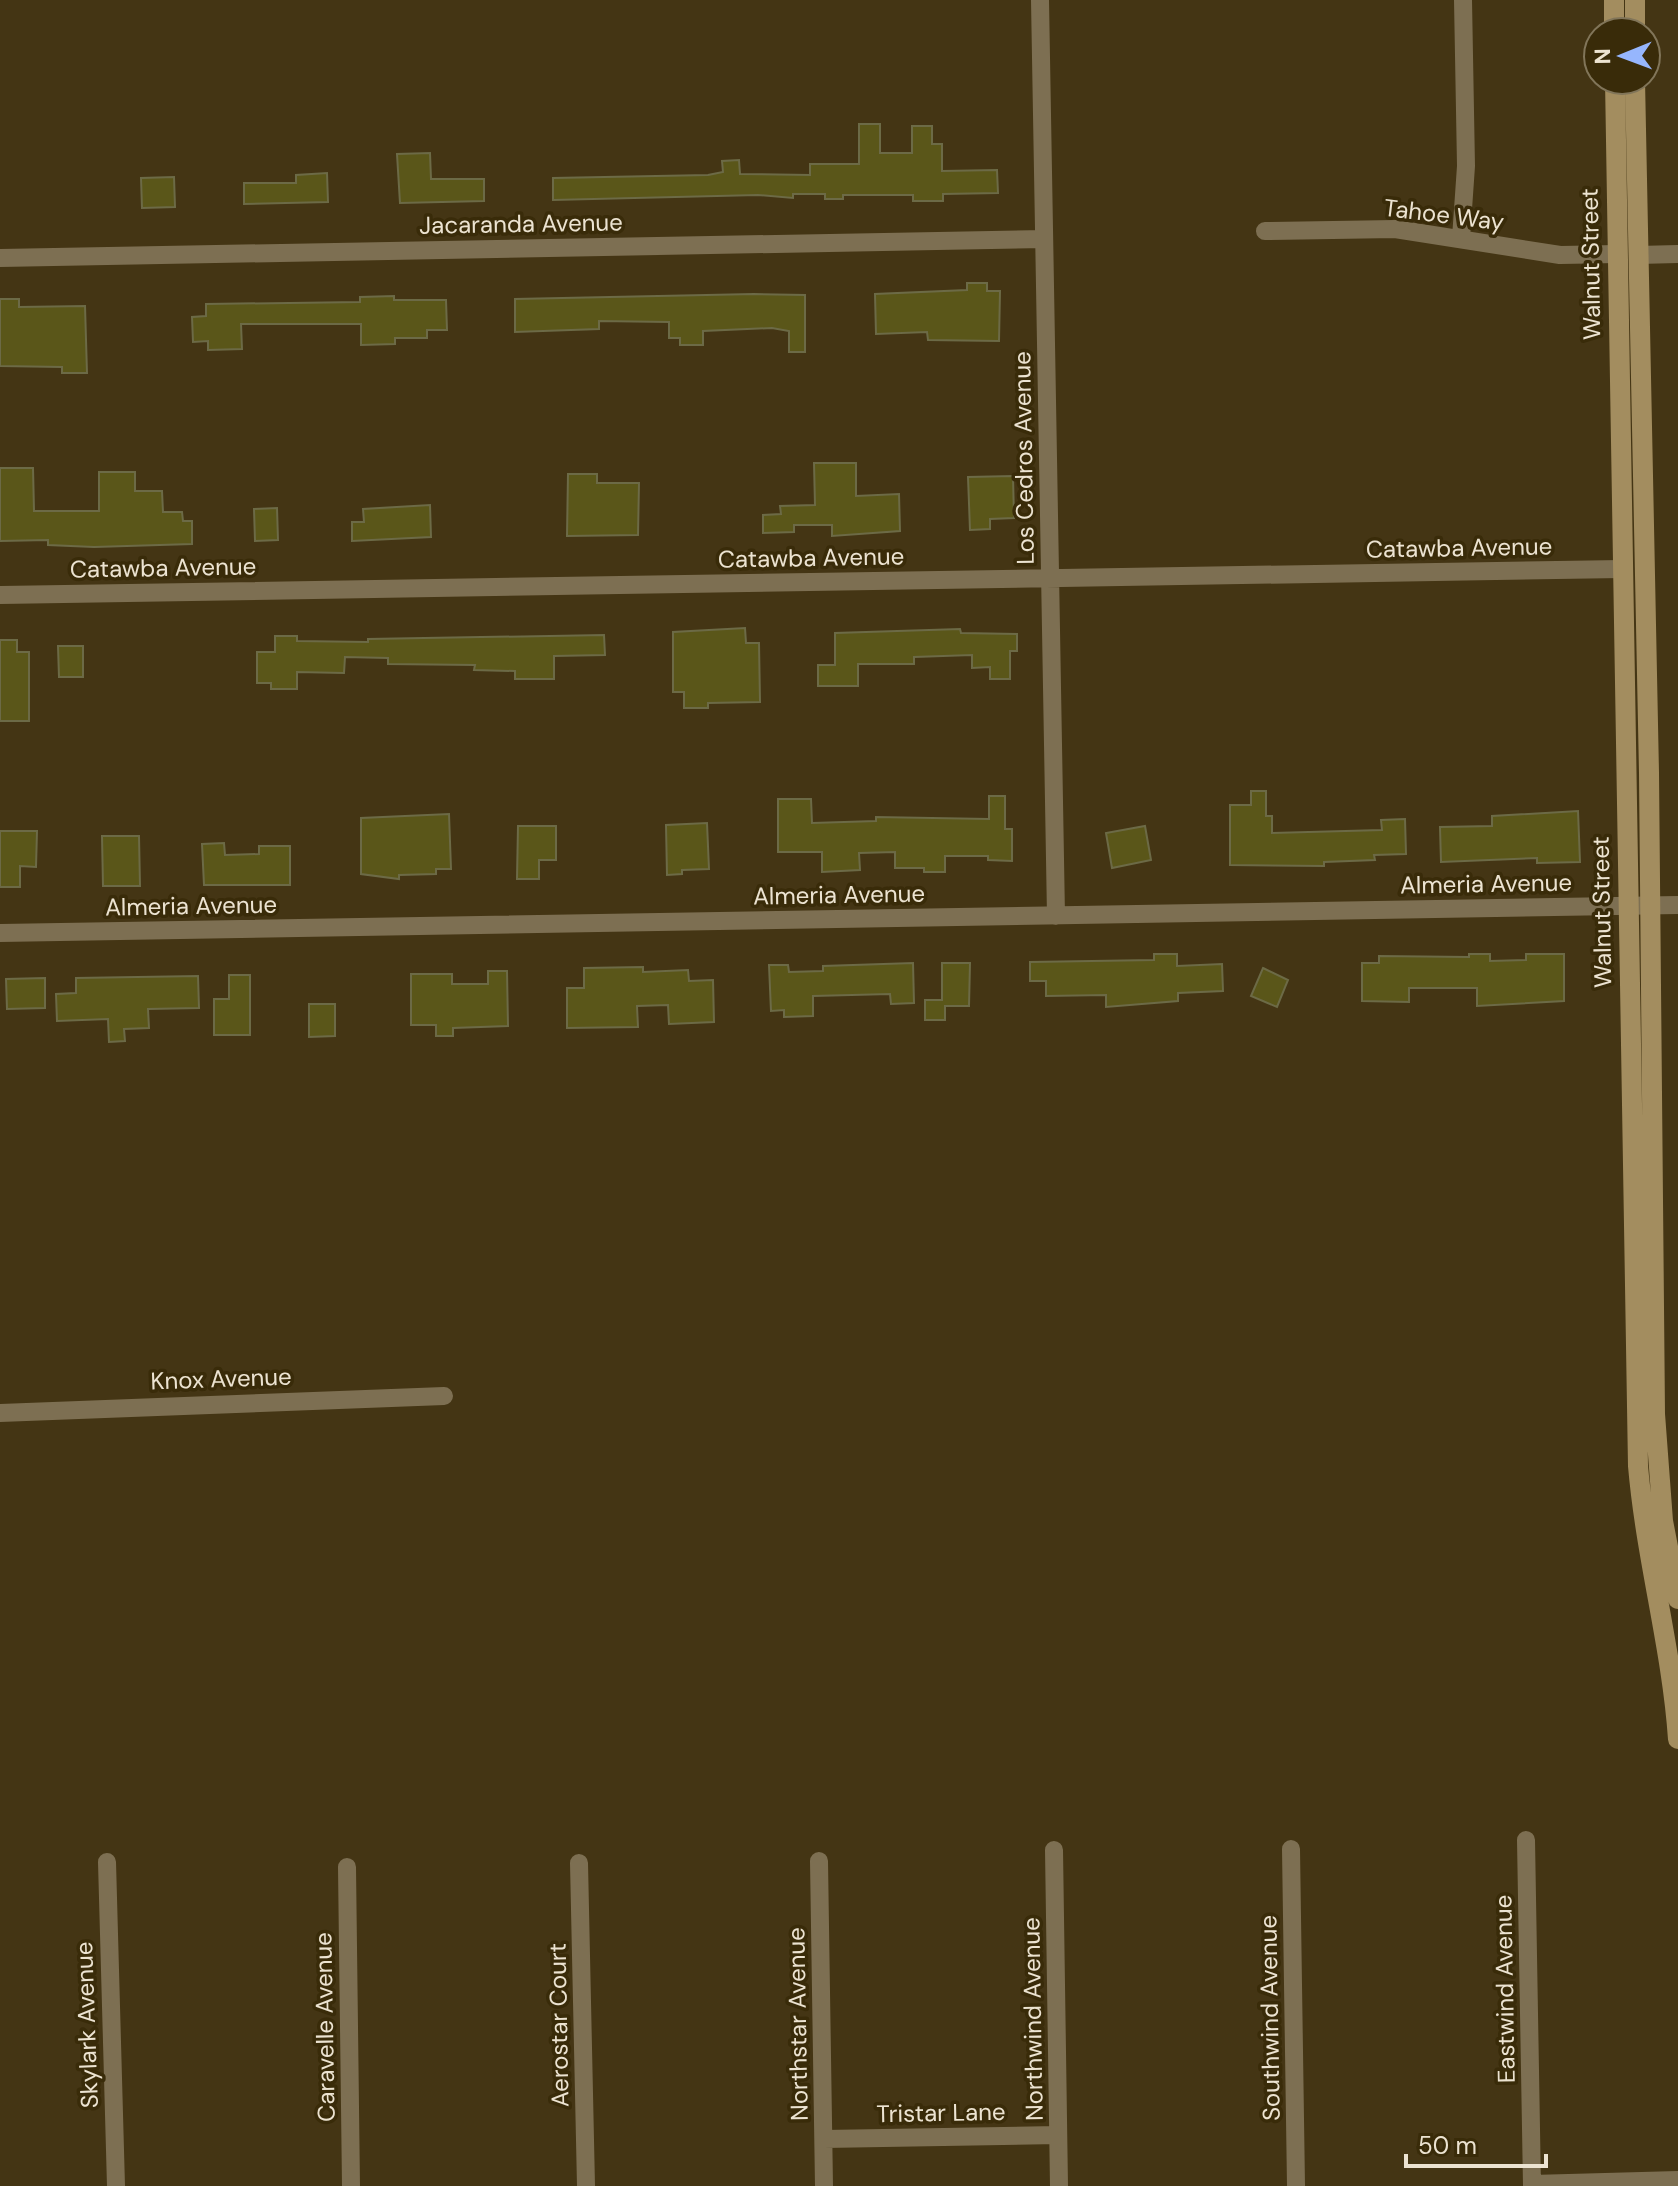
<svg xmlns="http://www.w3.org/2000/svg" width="1678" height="2186" viewBox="0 0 1678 2186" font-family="'DM Sans',sans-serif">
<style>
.building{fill:#5a5619;stroke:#6c6a46;stroke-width:2}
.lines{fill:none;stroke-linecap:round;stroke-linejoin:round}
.street{stroke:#7d6f52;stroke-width:18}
.secondary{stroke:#a38d5f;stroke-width:20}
.labels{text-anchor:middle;stroke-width:7;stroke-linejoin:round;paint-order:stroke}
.street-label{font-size:24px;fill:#ece3d1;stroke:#392b09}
</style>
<rect width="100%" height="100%" fill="#443514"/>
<path class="building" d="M859 124H880V153H912V126H932V144H942V171L997 170 998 193 943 194V201H913V195H843V199H825V194H793V198L758 195 553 200V178L708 175 723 172 722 161 739 160 740 174 810 175V164H859Z
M430 153 431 179H484V201L400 203 397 154Z
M327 173 328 202 244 204V183H296V175Z
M174 177 175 207 142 208 141 178Z
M967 283H987V291H1000L999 341 928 340 927 332 876 334 875 294 967 290Z
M754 294 805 295V352H789V331L772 328 703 331V345H680V338H669V322L599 321V329L515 332V299Z
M394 296V300H446L447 330H427V338H395V344L361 345V324H241L242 349 208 350V341L193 342 192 317 206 316V304L360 302V297Z
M0 299H19V307L85 306 87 373H62V367L0 366Z
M814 463H856V496L899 494 900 531 832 536V525H794V532L763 533V515L781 514 780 506 815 505Z
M0 468H33L34 511H99V472H135V491H162L163 512H182L183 521H192V544L94 547 48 545V540L0 541Z
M568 474H597V483H639L638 535 567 536Z
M1013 476 1014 518 990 519V529L970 530 968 477Z
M430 505 431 537 352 541V522H364L363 509Z
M277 508 278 540 255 541 254 509Z
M745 628 746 643H759L760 702 708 703V708H684V692H673V632Z
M960 629 961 633 1017 634V651H1010V679H990V667L972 668V655L914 657V664H858V686H818V665H835V633Z
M604 635 605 655 554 656V679H515V671L474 670 475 665 388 664V658L345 657 344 673 297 672V689H271V683H257V652H275V636H297V641L368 642V639Z
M0 640H17V652H29V721H0Z
M58 646H83V677H59Z
M1251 791H1266V816H1272V833L1382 830 1381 820 1405 819 1406 854 1374 855 1375 860 1324 862V866L1230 865V805H1251Z
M989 796H1005V829H1012V861L988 860V856H945V872H924V868H895V852L859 853 860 870 822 872V852H778V799H811L812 823 876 821V817L989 819Z
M1578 811 1580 862 1537 863V858L1441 862 1440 827 1492 826V816Z
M449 814 451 869H436V874L399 875V879L361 874V818Z
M707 823 709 869 682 870V874L667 875 666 825Z
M518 826H556V860H539V879H517Z
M1145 826 1151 860 1112 868 1106 833Z
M0 831H37L36 867 20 866V887H0Z
M102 836H139L140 886H103Z
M224 843 225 855 259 854V846H290V885H204L202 844Z
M1154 954H1177V966L1222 964 1223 991 1178 993V1001L1106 1007V995L1046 996V981H1030V962L1154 960Z
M1469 954H1490V961L1526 960V954H1564V1001L1477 1006V988H1409V1002L1362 1001V963H1379V956L1469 957Z
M913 963 914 1003 891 1004 890 994 813 996V1016L784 1017V1010L771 1011 769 965H788L789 972 823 971V966Z
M942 963H970L969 1006H945V1020H925V1000H942Z
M643 967V972L688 970 689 981 713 980 714 1022 669 1024 668 1005 637 1006 638 1027 567 1028V988H584V968Z
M1263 968 1288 980 1277 1007 1251 996Z
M488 971H507L508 1026 453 1028V1036H436V1025H411V974H452V984H488Z
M229 975H250V1035H214V999H229Z
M198 976 199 1008 148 1009 149 1028 124 1029 125 1041 109 1042 108 1019 57 1021 56 994 76 993V978Z
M45 978V1008L7 1009 6 979Z
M309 1004H335V1036L309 1037Z"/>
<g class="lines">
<path class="street" d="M1040 0 1056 916
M1265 231 1395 229 1560 255 1617 254
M1461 238 1466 166 1463 0
M1638 255 1678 254
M0 258 1044 239
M0 595 1622 569
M0 933 1678 905
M0 1413 444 1396
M1526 1840 1532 2186
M1291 1849 1296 2186
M1054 1850 1059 2186
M819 1861 824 2186
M107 1862 116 2186
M579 1863 586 2186
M347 1867 351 2186
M824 2139 1058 2135
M1532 2184 1678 2180"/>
<path class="secondary" d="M1614 32V0
M1635 32V0
M1615 80 1638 1466C1646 1559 1672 1649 1678 1739
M1635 80 1649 773 1655 1414 1663 1521 1678 1599"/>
</g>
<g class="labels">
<g class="street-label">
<text transform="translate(1444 215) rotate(7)" y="8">Tahoe Way</text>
<text transform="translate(521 224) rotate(-1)" y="8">Jacaranda Avenue</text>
<text transform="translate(1591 264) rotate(-91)" y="8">Walnut Street</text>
<text transform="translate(1024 458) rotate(-91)" y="8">Los Cedros Avenue</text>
<text transform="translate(1459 548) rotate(-1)" y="8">Catawba Avenue</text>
<text transform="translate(811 558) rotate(-1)" y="8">Catawba Avenue</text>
<text transform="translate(163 568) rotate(-1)" y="8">Catawba Avenue</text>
<text transform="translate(1486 884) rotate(-1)" y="8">Almeria Avenue</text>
<text transform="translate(839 895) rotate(-1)" y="8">Almeria Avenue</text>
<text transform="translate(191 906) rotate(-1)" y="8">Almeria Avenue</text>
<text transform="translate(1602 912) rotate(-91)" y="8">Walnut Street</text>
<text transform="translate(221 1379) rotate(-2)" y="8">Knox Avenue</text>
<text transform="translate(1505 1989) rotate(-91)" y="8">Eastwind Avenue</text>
<text transform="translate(1270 2018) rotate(-91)" y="8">Southwind Avenue</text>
<text transform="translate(1033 2019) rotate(-91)" y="8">Northwind Avenue</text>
<text transform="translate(798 2024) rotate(-91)" y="8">Northstar Avenue</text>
<text transform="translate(87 2025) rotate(-92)" y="8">Skylark Avenue</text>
<text transform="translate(559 2025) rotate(-91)" y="8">Aerostar Court</text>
<text transform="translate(325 2027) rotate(-91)" y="8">Caravelle Avenue</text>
<text transform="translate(941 2113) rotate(-1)" y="8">Tristar Lane</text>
</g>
</g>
<g transform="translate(1622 56) rotate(269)"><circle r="38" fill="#392b09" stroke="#817559" stroke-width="2"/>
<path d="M0-6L14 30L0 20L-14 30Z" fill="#96b6fd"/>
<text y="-12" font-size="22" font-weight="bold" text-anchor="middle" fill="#ece3d1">N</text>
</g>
<path d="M1406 2154v12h140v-12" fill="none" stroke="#ece3d1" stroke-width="4"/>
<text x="1418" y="2154" font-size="24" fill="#ece3d1" stroke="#392b09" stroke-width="6" paint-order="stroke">50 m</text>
</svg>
